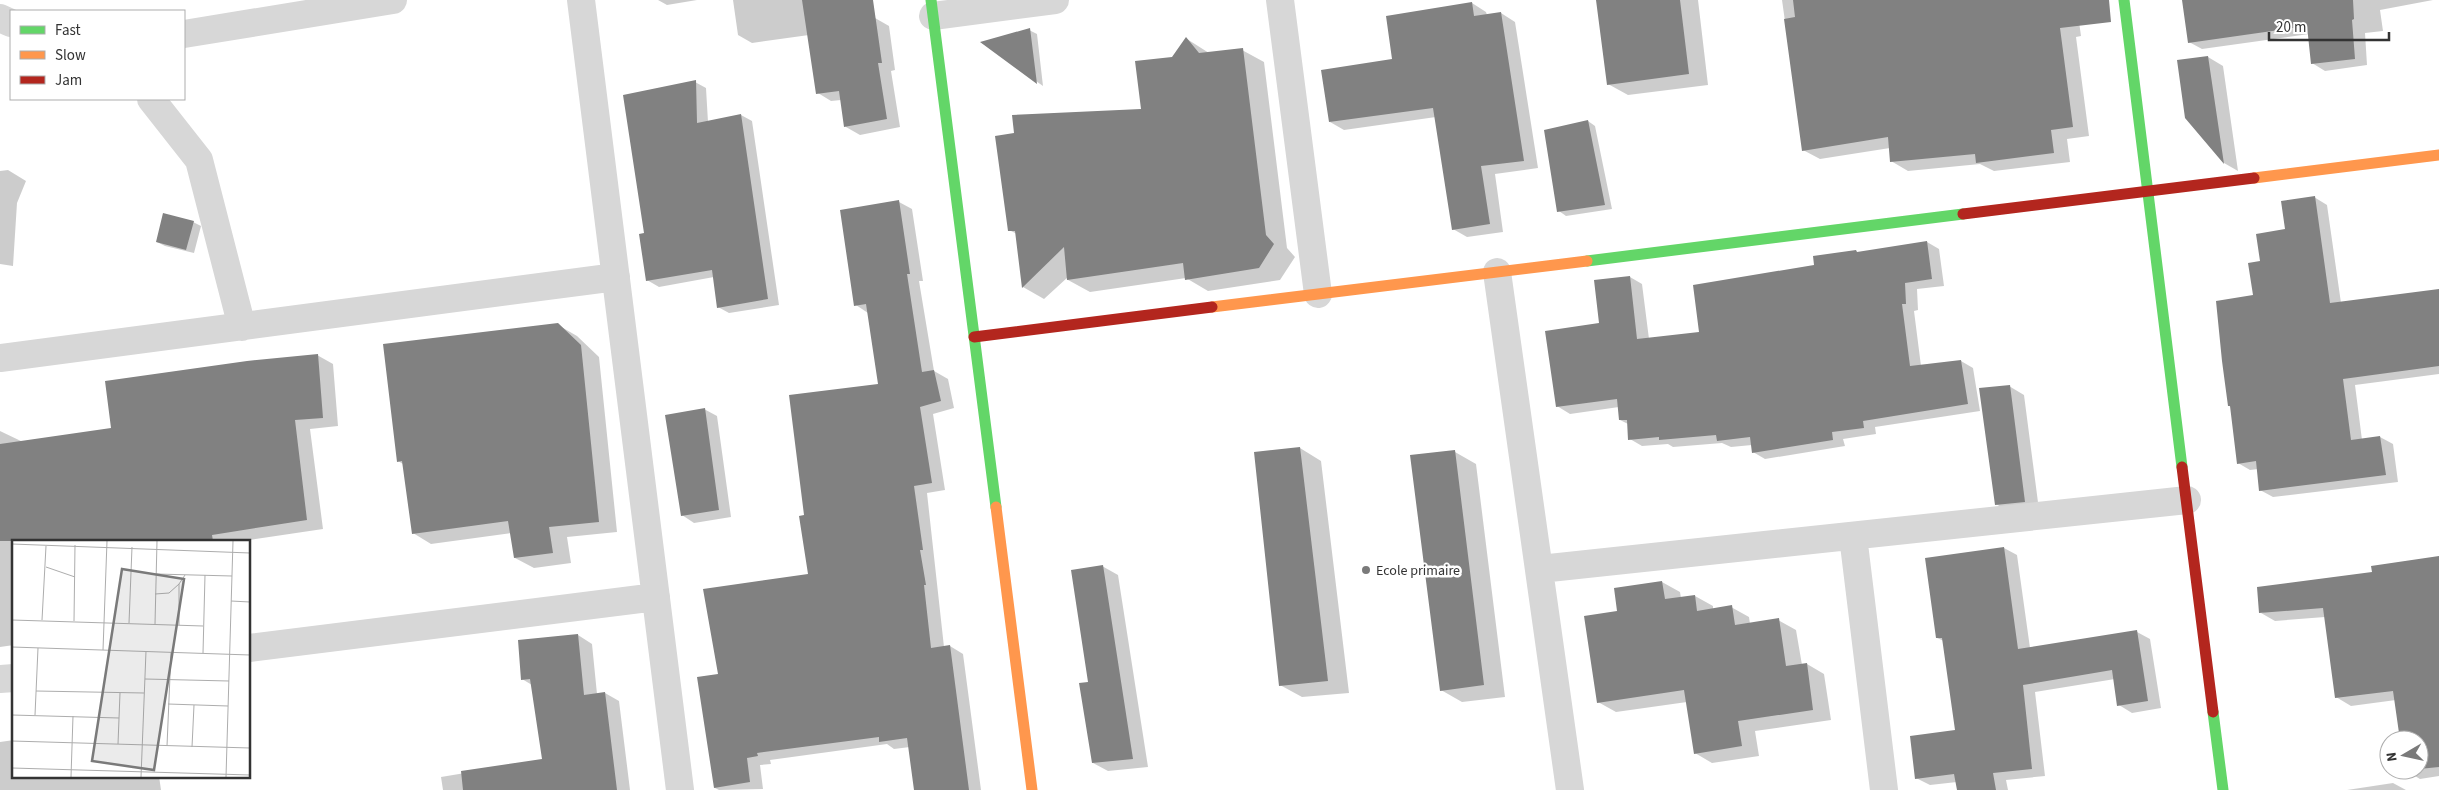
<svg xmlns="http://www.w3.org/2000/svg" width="2439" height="790" viewBox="0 0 2439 790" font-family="'Source Sans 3',sans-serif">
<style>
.shadow{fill:#0003}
.building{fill:#818181}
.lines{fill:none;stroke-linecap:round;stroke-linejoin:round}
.street{stroke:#d7d7d7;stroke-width:28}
.fast{stroke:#63d668;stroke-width:11}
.slow{stroke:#ff974d;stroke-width:11}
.jam{stroke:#b3261e;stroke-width:11}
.poi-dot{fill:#7a7a7a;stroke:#fff;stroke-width:2}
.labels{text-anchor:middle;stroke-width:5;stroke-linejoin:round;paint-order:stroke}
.poi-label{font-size:14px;fill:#333;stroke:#fff;text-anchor:start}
.inset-road{fill:none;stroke:#adadad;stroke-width:1}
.view{fill:#7a7a7a;fill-opacity:0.15;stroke:#7a7a7a;stroke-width:2.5}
.inset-edge{fill:none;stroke:#333;stroke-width:2.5}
</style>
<rect width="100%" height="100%" fill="#fff"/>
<path class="shadow" d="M658 0H697L667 5Z
M733 0H863L875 18 889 26 895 70 891 71 900 127 860 135 846 127 841 100 831 101 818 93 809 35 752 43 738 35Z
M1598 0H1698L1708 85 1628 95 1608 84Z
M1782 0H2076L2081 36 2076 37 2089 136 2067 139 2070 162 1994 171 1980 164 1908 171 1891 161 1890 148 1820 159 1803 150Z
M2183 0H2433L2380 10 2383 31 2365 33 2367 65 2325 71 2312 63 2309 34 2202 49 2189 42Z
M1472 3 1486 12 1487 15 1501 13 1515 22 1538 168 1495 174 1503 232 1467 237 1453 229 1436 117 1344 130 1330 122 1393 60Z
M1029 30 1037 34 1043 86 982 43Z
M1187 39 1209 53 1242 50 1264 62 1287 248 1295 257 1280 280 1208 291 1186 278 1090 292 1068 280V277L1044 299 1023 287 1017 234 1009 230 1142 110 1172 58Z
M2208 57 2223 66 2238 171 2224 163 2186 117Z
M695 82 706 88 708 122 741 115 752 121 779 305 729 313 718 307 714 277 659 287 647 280Z
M1588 121 1595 126 1612 209 1566 216 1559 211Z
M8 170 26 181 17 203 13 266 0 264V171Z
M2314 197 2327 205 2341 303 2439 291V374L2355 385 2362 440 2380 437 2393 444 2398 482 2273 497 2260 490 2258 469 2250 470 2238 463 2232 407 2229 406 2262 262Z
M899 202 912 209 923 281H919L934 371 948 379 954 408 933 414 945 490 927 493 944 647 950 646 963 654 981 790H915L910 747 894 749 887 744 770 760 771 764 760 765 763 789 719 790 715 788 720 675 809 575 880 385 868 313 856 305Z
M193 222 201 226 194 253 165 246 157 242Z
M1927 242 1939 249 1944 286 1917 289 1918 310 1914 311 1921 366 1961 361 1973 368 1980 411 1875 427 1876 434 1843 439 1845 446 1765 459 1753 452 1752 445 1731 447 1722 443 1673 447 1668 444 1642 446 1630 439 1628 424 1620 420 1619 407 1570 414 1557 406 1600 324 1630 277 1642 284 1649 339 1700 333 1816 266 1859 253Z
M558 325 577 336 599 357 617 532 567 537 571 563 534 568 515 558 511 533 431 544 413 533 403 464 398 461Z
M317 355 333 364 338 426 310 429 323 529 242 541H14V645L0 647V431L23 442 112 429Z
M2009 386 2024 395 2039 510 2011 513 1996 504Z
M704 409 717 416 731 517 694 523 682 515Z
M1300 448 1321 461 1349 693 1302 697 1280 685 1256 453Z
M1455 452 1476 464 1505 697 1462 702 1441 690Z
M2004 548 2017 555 2030 648 2137 632 2150 639 2161 708 2132 713 2119 705 2115 679 2035 692 2045 776 2006 780 2008 790H1958L1957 782 1930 785 1916 778 1956 731 1944 641 1937 638Z
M2439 558V776L2420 779 2405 770H2419V740H2401L2396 700 2351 706 2336 697 2325 617 2275 621 2261 613 2373 573Z
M1102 566 1118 575 1148 767 1108 771 1093 763 1090 683Z
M1662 582 1680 592 1681 598 1695 596 1713 606V610L1731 607 1749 617 1750 624 1778 620 1796 630 1802 665 1807 664 1824 674 1831 720 1755 731 1759 756 1712 763 1695 753 1687 702 1616 712 1598 702 1619 612Z
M578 635 592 644 597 694 605 693 619 701 630 790H443L441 777 543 760 532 685 522 679Z
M14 740V776H159L161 790H0V742Z
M2393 783 2406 790H2347Z"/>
<path class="building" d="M802 0H873L882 63H878L887 119 844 127 839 91 816 94Z
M1596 0H1680L1689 74 1607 85Z
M1793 0H2109L2111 22 2060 28 2073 127 2051 130 2054 153 1976 163 1975 154 1890 162 1888 137 1802 151 1784 19 1795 17Z
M2182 0H2353L2354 19 2352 20 2355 59 2311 64 2307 26 2188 43Z
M1472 2 1474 16 1501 12 1524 161 1481 166 1490 224 1452 230 1433 108 1329 122 1321 70 1392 59 1386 16Z
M1030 28 1037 84 980 42Z
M1186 37 1199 53 1243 48 1266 235 1274 244 1259 268 1185 280 1183 263 1067 280 1064 247 1022 288 1015 231H1008L995 136 1014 133 1012 115 1141 109 1135 61 1172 57Z
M2208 56 2224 164 2185 118 2177 60Z
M696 80 697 123 741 114 768 299 717 308 712 270 646 281 639 234 644 233 623 95Z
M1588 120 1605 205 1557 212 1544 130Z
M2315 196 2330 303 2439 289V366L2343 379 2351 440 2380 436 2386 475 2259 491 2256 461 2237 464 2230 406H2228L2222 361 2216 301 2253 295 2248 263 2260 261 2256 234 2285 229 2281 201Z
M899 200 910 274H907L922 372 934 370 941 401 920 407 932 483 914 486 923 550H920L926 585H924L931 648 950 645 969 790H914L907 738 879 742V737L757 753 758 756 747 758 750 782 714 788 697 677 718 674 703 589 808 574 799 516 804 515 789 395 878 384 866 304 854 306 840 210Z
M163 213 194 221 186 250 156 242Z
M1927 241 1932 279 1905 283 1906 304H1902L1910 366 1961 360 1968 404 1863 421 1864 428 1832 432 1833 440 1752 453 1750 437 1717 441 1716 435 1659 440V437L1628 440 1627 420H1619L1617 399 1556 407 1545 331 1599 323 1594 280 1630 276 1637 339 1699 332 1693 285 1814 265 1813 256 1856 250 1857 252Z
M558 323 581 345 599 522 549 527 553 553 514 558 508 521 412 534 402 461 397 462 383 344Z
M318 354 323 418 295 420 307 520 212 535 213 541H0V444L111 428 105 381 247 361Z
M2010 385 2025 502 1995 505 1979 388Z
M705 408 719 510 681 516 665 415Z
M1300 447 1328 681 1279 686 1254 452Z
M1455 450 1484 685 1440 691 1410 455Z
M2004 547 2018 649 2137 630 2148 701 2117 706 2112 670 2023 685 2032 769 1993 773 1996 790H1957L1954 774 1915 779 1910 736 1955 730 1942 638H1936L1925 558Z
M2439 556V767L2419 769V740H2400L2393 691 2335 698 2323 608 2259 613 2257 587 2372 572 2371 566Z
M1103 565 1133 759 1092 763 1079 683 1088 682 1071 570Z
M1662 581 1665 599 1695 595 1697 611 1732 605 1735 625 1779 618 1786 666 1807 663 1813 710 1738 721 1742 746 1694 754 1684 690 1597 703 1584 616 1617 611 1614 588Z
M578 634 584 695 605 692 617 790H463L461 771 542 759 530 679 521 680 518 640Z"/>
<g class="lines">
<path class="street" d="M581 0 680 790
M1280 0 1318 294
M933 16 1055 0
M0 18 11 23
M184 34 393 0
M151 99 199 160 242 327
M1497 272 1570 790
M0 358 616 277
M1853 536 1884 790
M1540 569 2187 500
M249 648 656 597
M0 679 14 678"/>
<path class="fast" d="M931 0 996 507
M2124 0 2182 467
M1587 261 1963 214
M2213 712 2223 790"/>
<path class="slow" d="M2254 178 2439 155
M1212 307 1587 261
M996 507 1032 790"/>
<path class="jam" d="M1963 214 2254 178
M974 337 1212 307
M2182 467 2213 712"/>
</g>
<circle class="poi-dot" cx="1366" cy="570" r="5"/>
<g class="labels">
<g class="poi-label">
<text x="1376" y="575">Ecole primaire</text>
</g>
</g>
<g transform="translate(12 540)">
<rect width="238" height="238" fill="#fff"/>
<path class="inset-road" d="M0 4 238 13M34 27 63 37M144 34 220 36M143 54 157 53 167 44M219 61 238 62M0 80 191 86M30 80 34 6M62 81 63 5M117 83 120 7M143 84 145 1M167 85V44L173 35M0 107 238 115M91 110 95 1M191 113 193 35M133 139 217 141M24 151 132 153M156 164 216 166M0 175 107 178M23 175 26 108M0 201 238 208M106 204 108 153M155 206 159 112M180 207 182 165M0 228 238 235M59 237 61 176M129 237 134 111M214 237 221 1"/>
<path class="view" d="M110 29 172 39 142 230 80 221Z"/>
<rect width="238" height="238" class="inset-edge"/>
</g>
<rect x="10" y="10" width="175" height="90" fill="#ffffff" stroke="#adadad"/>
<rect x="20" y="26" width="25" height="8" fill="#63d668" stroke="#adadad"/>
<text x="55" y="35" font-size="15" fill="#333333">Fast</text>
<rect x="20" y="51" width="25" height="8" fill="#ff974d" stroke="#adadad"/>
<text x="55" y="60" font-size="15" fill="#333333">Slow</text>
<rect x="20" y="76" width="25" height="8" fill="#b3261e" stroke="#adadad"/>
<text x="55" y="85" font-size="15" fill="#333333">Jam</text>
<g transform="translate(2404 755) rotate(261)"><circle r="24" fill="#ffffff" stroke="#adadad"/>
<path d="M0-4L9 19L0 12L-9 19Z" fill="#7a7a7a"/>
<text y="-8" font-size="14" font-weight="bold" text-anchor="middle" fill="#333333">N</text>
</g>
<path d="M2269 32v8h120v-8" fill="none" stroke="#333333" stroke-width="2.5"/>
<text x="2276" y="32" font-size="15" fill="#333333" stroke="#ffffff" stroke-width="4" paint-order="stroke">20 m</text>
</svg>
